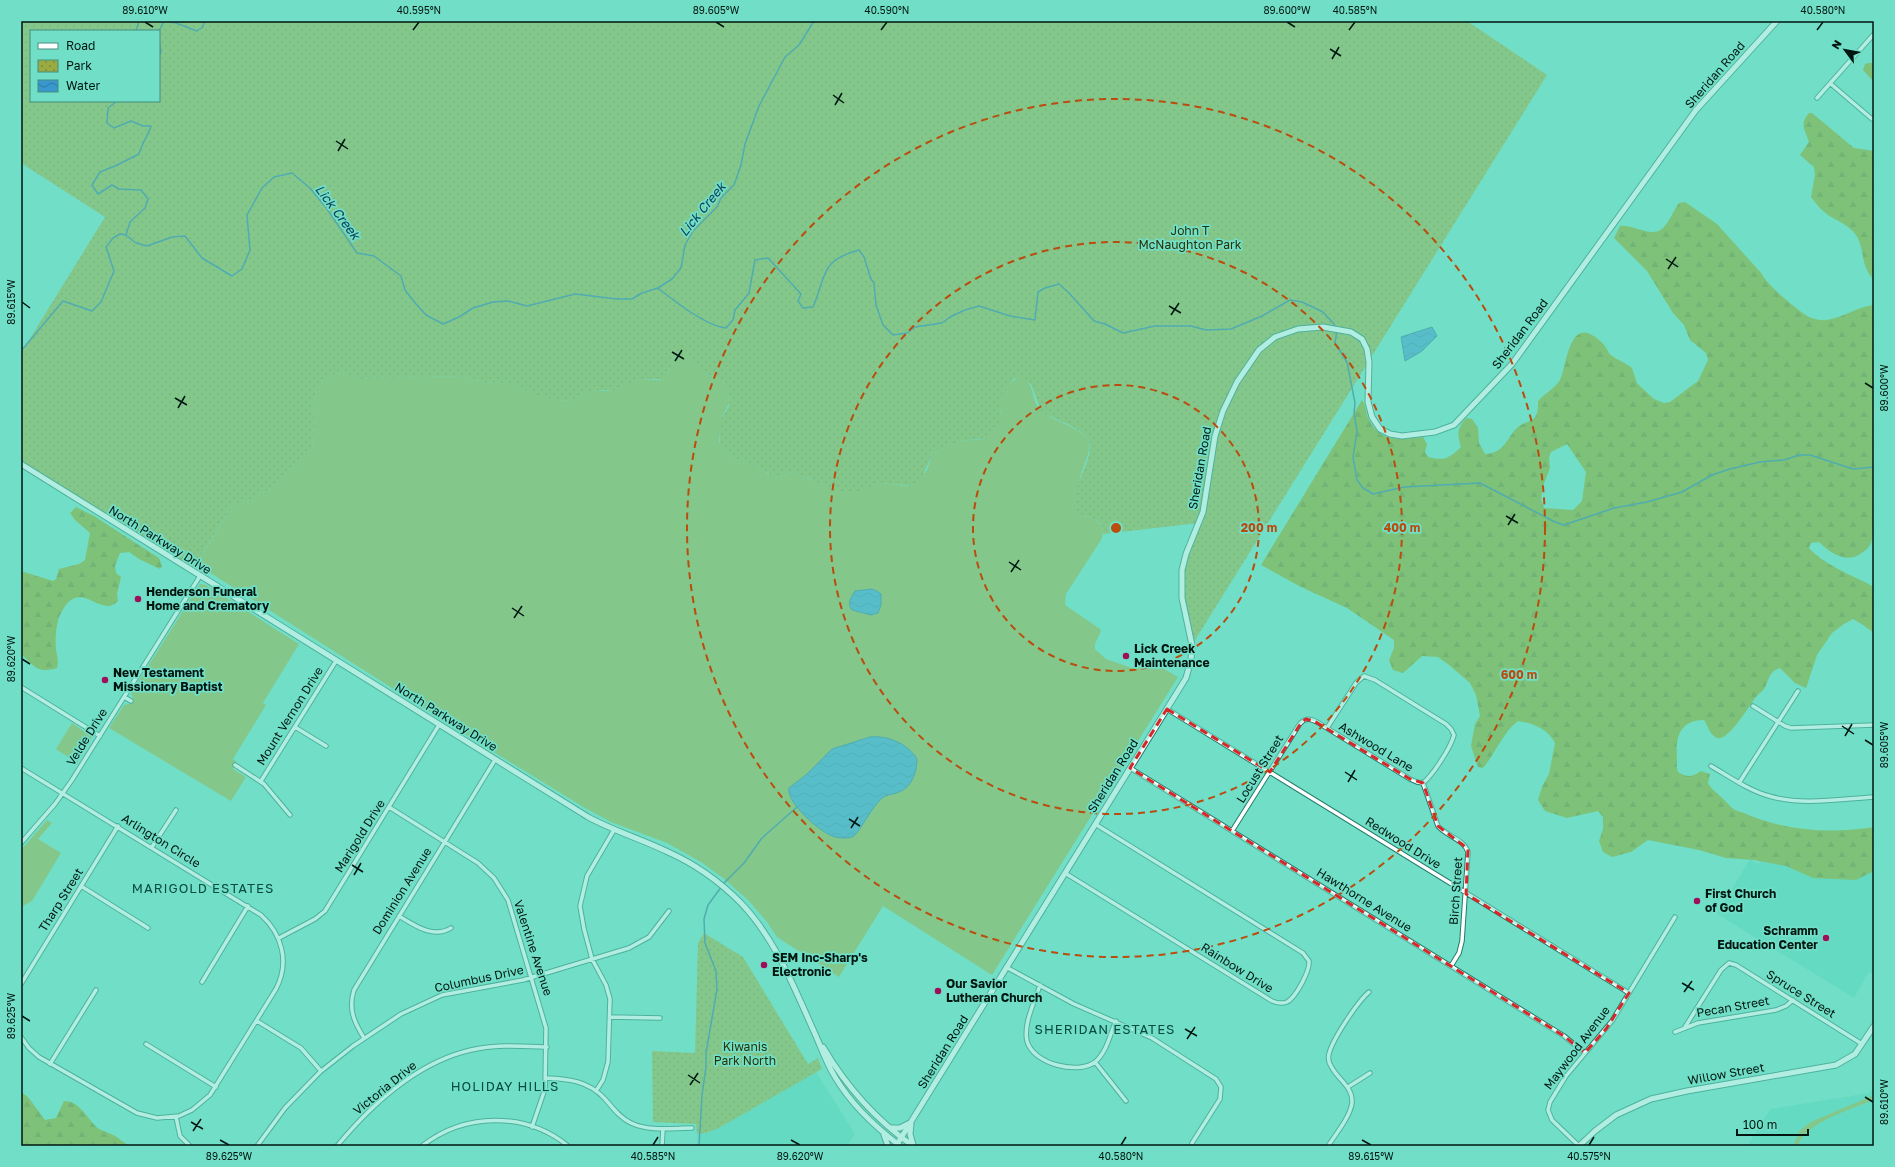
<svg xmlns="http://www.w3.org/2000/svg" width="1895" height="1167" viewBox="0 0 1895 1167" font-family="'Golos Text',sans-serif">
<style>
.built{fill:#58d6bd}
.grass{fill:#9aab43}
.forest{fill:url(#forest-firs);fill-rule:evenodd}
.park{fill:url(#park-dots);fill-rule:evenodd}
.water{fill:url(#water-waves);stroke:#287095}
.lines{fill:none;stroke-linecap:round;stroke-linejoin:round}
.stream{stroke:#287095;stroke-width:1.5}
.street-casing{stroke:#237c6b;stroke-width:5.5}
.secondary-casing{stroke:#237c6b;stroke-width:7}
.street{stroke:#fff;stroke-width:3.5}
.secondary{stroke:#fff;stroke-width:5}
.marked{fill:none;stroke:#d62828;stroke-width:3;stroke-dasharray:8 5;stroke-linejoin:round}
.ticks{fill:none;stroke:#001611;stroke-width:1.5}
.ring{fill:none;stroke:#ba4c0d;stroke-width:2;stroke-dasharray:7 5}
.poi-dot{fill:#9f0e59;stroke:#71dfc7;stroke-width:1.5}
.labels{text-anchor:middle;stroke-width:3.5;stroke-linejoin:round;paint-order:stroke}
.street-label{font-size:12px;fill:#001611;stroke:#71dfc7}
.park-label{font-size:12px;fill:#2a3100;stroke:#71dfc7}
.poi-label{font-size:12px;font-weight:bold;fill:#001611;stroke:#71dfc7;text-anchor:start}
.water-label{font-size:13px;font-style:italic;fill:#0c405c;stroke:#71dfc7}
.neighbourhood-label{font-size:13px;letter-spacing:1px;fill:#094b40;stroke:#71dfc7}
.centre{fill:#ba4c0d;stroke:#71dfc7;stroke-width:2}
.ring-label{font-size:12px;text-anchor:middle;font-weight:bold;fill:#ba4c0d;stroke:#71dfc7;stroke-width:3.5;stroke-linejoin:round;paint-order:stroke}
.neatline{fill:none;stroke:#001611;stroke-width:1.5}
.ticks-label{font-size:10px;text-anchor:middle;fill:#001611}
</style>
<defs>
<pattern id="forest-firs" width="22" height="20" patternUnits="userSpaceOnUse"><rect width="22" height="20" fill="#8d9f19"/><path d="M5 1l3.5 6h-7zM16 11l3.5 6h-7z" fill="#718115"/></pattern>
<pattern id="park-dots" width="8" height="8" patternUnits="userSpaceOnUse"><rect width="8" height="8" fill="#9aab43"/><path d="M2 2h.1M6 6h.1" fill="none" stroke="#7b8a37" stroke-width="1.8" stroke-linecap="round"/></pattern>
<pattern id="water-waves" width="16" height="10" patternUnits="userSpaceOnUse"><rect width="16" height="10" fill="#3997cd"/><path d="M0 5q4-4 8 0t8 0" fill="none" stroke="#2e7aa5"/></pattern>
</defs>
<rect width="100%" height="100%" fill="#71dfc7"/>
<path class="built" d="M1780 836 1874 839V975L1869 972 1854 998 1717 914 1750 859 1758 864Z
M816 1072 855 1134 847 1146H697V1134L706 1133 717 1129Z
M1874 1086V1146H1747L1770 1109 1869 1093Z"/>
<path class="grass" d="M680 354H688L692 357 703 374 720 379 728 390 730 402 721 418 719 441 723 451 734 459 762 469 769 475 782 476 789 472C808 477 825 487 844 491 861 495 863 487 876 484 889 481 901 487 913 486L927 470 932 455 945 446 959 441 984 439 995 430 1001 412C1000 408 997 404 999 399 1000 394 1014 379 1019 377 1036 382 1030 397 1039 408 1046 416 1057 420 1065 424 1096 439 1093 442 1082 471 1079 480 1078 490 1074 500L1084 516C1097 519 1107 525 1101 540L1066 594 1065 605 1100 629 1101 631 1095 644V649L1106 659 1132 668 1147 659 1178 677 992 975 883 906 839 977 777 937 767 922 748 900 723 878 701 862 667 843 611 822 585 808 463 733 201 567 200 559 234 503 241 504 270 489 308 456 312 449 315 424 313 408 314 399 317 391 323 381 330 375 340 373 358 379 461 376 484 382 502 383 517 386 548 398 564 401 575 399 588 391H608L637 380H660L669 371 672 362Z
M200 584 206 585 299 644 263 703 266 705 233 759 237 762 233 769 246 777 231 801 109 728 124 705 129 704 133 698 131 693Z
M72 723 92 737 77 763 56 749Z
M47 820 52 823 38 839 61 853 32 901 21 907V850Z
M1874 1095V1100C1854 1108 1802 1124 1798 1146H1793L1800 1130 1811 1122Z"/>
<path class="forest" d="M1869 63H1874V82L1863 70 1865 64Z
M1809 113H1812L1854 148 1874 151V280C1859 264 1866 251 1856 235 1849 225 1837 221 1828 215 1821 210 1816 204 1811 197L1815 175 1814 167 1800 155 1809 142C1805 130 1799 124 1809 113Z
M1685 202 1717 224 1762 274C1766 284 1799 312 1809 317 1814 319 1823 321 1827 320 1844 317 1857 307 1874 305V525C1872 531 1873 538 1871 543 1869 548 1865 551 1860 554 1846 564 1829 552 1819 542L1811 543 1809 548C1825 566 1853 575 1874 587V633L1863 625 1853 619 1844 624 1832 633 1817 655 1806 688 1795 683 1780 668C1768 672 1770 679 1764 689 1762 692 1758 694 1756 697 1749 706 1728 742 1717 738 1710 735 1708 726 1704 720 1681 720 1675 736 1677 757 1677 763 1676 766 1678 772 1688 778 1692 777 1701 771L1710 774 1708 783C1711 789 1715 791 1720 796 1724 799 1727 803 1731 807 1734 810 1740 812 1744 813 1783 831 1833 834 1874 827V871L1856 880 1813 878 1786 866 1754 860 1726 858 1699 850 1648 840 1631 852 1612 857 1603 852 1599 841 1603 829V817L1598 811 1567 818 1545 811 1538 800 1542 787 1549 774 1555 743C1548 729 1533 723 1518 721 1504 731 1495 754 1483 768L1478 767 1471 746 1475 724 1480 716 1476 695 1470 683 1449 665 1438 657 1422 656 1403 673 1393 670 1389 660 1394 648V640L1347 608 1301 587 1261 565 1362 400C1366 406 1366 412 1368 418 1381 444 1399 439 1423 437L1427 444 1425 452 1428 457C1445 461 1448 459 1461 447 1457 434 1457 429 1466 418L1472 419 1478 428 1479 443 1485 454C1503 453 1505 442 1515 430 1526 417 1539 427 1538 401 1544 394 1555 388 1560 380 1566 369 1568 324 1590 334 1596 337 1603 342 1606 348 1608 350 1608 353 1611 355 1617 360 1626 363 1632 368L1637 383 1641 387 1654 399 1664 403 1670 402 1698 381 1708 360 1706 353 1690 340 1684 325 1673 313 1647 271 1614 238 1620 226C1634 224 1651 239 1663 228 1670 221 1673 211 1679 203ZM1567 444 1586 472 1582 501 1573 510 1544 508 1541 500 1543 486 1550 468 1549 458 1551 452Z
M76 507 94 516 159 558 162 566 160 569 139 559 129 552 120 553 115 566 116 573 121 577 117 594 118 601C100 620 80 575 61 613 56 622 55 639 56 649 57 657 59 661 57 668 36 674 35 666 21 654V571L53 581 56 579 59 569 79 564 85 560 90 533 75 520 70 513Z
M21 1092 28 1097 45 1120 56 1118 64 1101C81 1101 87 1120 99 1129 103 1131 107 1132 111 1134 118 1137 123 1142 129 1146H21Z"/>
<path class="park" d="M21 21H1467L1547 75 1192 645 1181 582 1199 523 1103 534C1104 517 1087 519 1077 512 1065 493 1099 454 1088 439 1079 426 1054 420 1041 411L1031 384 1019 377 1014 379 999 398 1001 417 995 430 989 438 959 441 937 451 932 455 921 479 913 486 883 483 869 487 861 492H845L828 488 808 478 789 472 778 478 773 477 762 469 734 459 723 451 720 446 719 422 729 406 730 398 723 382 716 378 701 373 692 357 688 354 677 355C671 363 670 372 662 379L637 380 614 390 588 391 575 399 564 401 542 397 517 386 502 383 484 382 461 376 358 379 340 373 330 375 323 381 317 391 314 399 313 408 315 424 312 449 308 456 270 489 241 504 234 503 192 571 21 464V353L105 217 21 163ZM31 31H159V101H31Z
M704 933 743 957 808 1064 818 1058 822 1069 717 1129 706 1133 697 1134 696 1124 653 1122 652 1051 695 1053 698 943Z"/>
<path class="water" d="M1432 327 1437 336 1422 351 1405 361 1401 337Z
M872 589 877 591 881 594V605L878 613 871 615 852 610C847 604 851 597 855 591Z
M870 737C888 735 908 744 917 759 917 772 912 787 899 792 892 795 886 794 881 799 870 810 864 825 854 836 849 839 840 838 835 837 822 834 786 803 789 788L807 774 832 749Z"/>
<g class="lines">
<path class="stream" d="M136 31 139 21
M159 31 164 21 176 23 197 31 203 27 204 21
M159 40 161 53 159 55
M117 101 108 108 107 123 114 128 131 121 143 126H151C148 136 142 143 139 154L115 166 100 172 92 185 98 194 112 185 119 189 141 190 148 199 145 208 130 222 126 235
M658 288C674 301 706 326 726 328L733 320 735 310 749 293 755 260 768 258 801 294 798 301 803 308 813 307C827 275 819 261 859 250L864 257 871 279 874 283 876 305 883 325 893 335 907 333 915 327 942 323 950 317 965 310 979 306 1010 316 1035 320 1038 292 1045 288 1059 284 1069 293 1094 321 1105 324 1123 333 1155 326H1191L1206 330 1231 329 1262 316 1290 300 1302 302 1323 312 1334 324 1336 328
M1337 331 1335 343 1347 362 1355 403 1354 413 1357 431 1353 457 1357 480 1363 488 1373 494 1404 487 1480 483 1555 522 1564 525 1614 508 1647 502 1682 492 1712 475 1730 469 1760 462 1784 460 1799 455H1810L1853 469 1874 467
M21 351 63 301 92 311 101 302 114 271 106 247 113 238 120 234 126 235 136 243 147 246 172 237 185 236 202 258 232 276 242 269 250 250 247 215 262 188 274 177 292 173 310 188 327 209 357 253 374 256 401 276 405 290 416 304 426 315 443 324 459 317 473 308 493 302 508 301 527 306 575 294 617 299H632L642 293 658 288 672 279 681 268 685 245 693 231 717 207 721 198 734 185 741 165 745 144 759 106 785 57 799 45 814 21
M699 1146 702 1095 706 1067V1053L717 989 716 971 705 943 704 919 708 905 725 882 744 863 762 838 797 807"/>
<g class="street-casing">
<path id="street" d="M1831 84 1872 119
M1817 98 1874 34
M21 687 100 736
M124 697 131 701
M1753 706 1785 726 1791 728 1874 725
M1167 709 1629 993
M295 727 326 746
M235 765 264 784 290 815
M1711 766C1730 777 1748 790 1769 796 1802 806 1840 799 1874 797
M21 768 261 915C282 934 290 962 276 989L210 1095 192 1110 179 1116 157 1118 137 1113 39 1057 29 1048 21 1037
M1130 768 1564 1036 1585 1053
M261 781 336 661
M1423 783 1438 826C1446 836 1464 839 1468 852L1462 941 1459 953 1451 966
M1739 783 1798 691
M389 807 478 863 494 878 508 900 546 1028 545 1089 532 1127
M1232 831 1299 725C1304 718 1309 718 1317 722L1410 779 1417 782 1423 783C1433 775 1451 747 1454 735L1451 729 1446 724 1375 680 1364 676 1356 683 1327 728
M21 843 55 804 72 780 200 576
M152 847 176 810
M1065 873 1272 1001C1277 1003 1282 1004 1287 1002 1296 997 1310 971 1309 961L1303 953 1095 824
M81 886 148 928
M399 916C414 925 433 939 451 928
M279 938 315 919 325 911 439 725
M1006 967 1074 1004 1152 1038 1216 1079 1221 1087 1220 1099 1192 1143
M202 982 248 906
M21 984 118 826
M1040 985C1035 1001 1023 1024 1027 1041 1033 1064 1078 1075 1095 1062 1107 1052 1110 1034 1116 1021
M610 1017 660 1018
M257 1021 301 1048 321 1071
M1685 1027 1721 970 1729 963 1736 965 1862 1044
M1675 1032 1698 1023 1776 1010 1786 1006 1793 1000
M364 1038C354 1022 348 1009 354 990L495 760
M146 1044 216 1087
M1095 1062 1126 1101
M50 1064 96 990
M546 1078C569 1079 589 1081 605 1099 613 1108 620 1118 631 1123 650 1132 673 1128 692 1128
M1348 1087 1370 1073
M596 1091 603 1080 608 1062 610 999 606 985 592 959 584 929 580 906 587 876 614 830
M176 1117 180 1136 190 1146
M257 1146 285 1108 320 1072 353 1046 401 1014 442 995 523 980 629 948 649 937 669 911
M337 1146C371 1105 418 1062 471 1050 496 1044 521 1046 547 1047
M422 1146C464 1113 525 1111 568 1146
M662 1146 663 1129
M1328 1146C1336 1134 1350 1117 1352 1103 1353 1086 1337 1079 1331 1066 1329 1063 1328 1058 1329 1054 1332 1040 1358 1001 1369 992
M1579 1146 1552 1120 1548 1110 1550 1102 1566 1076 1612 1021 1675 917"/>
</g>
<g class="secondary-casing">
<path id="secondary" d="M21 464 588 817C614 831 641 839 668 852 695 864 719 881 740 902 776 939 795 990 816 1036 822 1050 827 1064 835 1077 851 1104 874 1126 899 1145
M823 1047C846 1086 876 1120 913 1146
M911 1124 910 1134 913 1145
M891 1128H900L910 1123
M884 1135 888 1146
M896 1146 1186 678 1191 660 1192 645 1182 598V570L1186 554 1203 512 1215 436 1223 411 1237 382 1259 350 1275 337 1298 329 1323 327 1351 332 1362 339 1367 349 1369 362 1368 402 1372 417 1380 429 1390 434 1402 436 1435 432 1454 425 1512 364 1696 110 1777 21
M1579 1146 1595 1131 1616 1115 1651 1099 1687 1091 1836 1065 1855 1054 1874 1026"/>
</g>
<use href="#street" class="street"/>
<use href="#secondary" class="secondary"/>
</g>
<path d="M0 0H1895V1167H0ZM1167 709 1270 772 1301 723 1306 719 1314 721 1410 779 1423 783 1438 826 1468 849 1466 894 1629 993 1606 1029 1585 1053 1564 1036 1130 768Z" fill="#71dfc7" fill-opacity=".55" fill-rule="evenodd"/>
<path class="marked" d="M1167 709 1270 772 1301 723 1306 719 1314 721 1410 779 1423 783 1438 826 1468 849 1466 894 1629 993 1606 1029 1585 1053 1564 1036 1130 768Z"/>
<path class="ticks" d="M145 22 153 27M716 22 724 27M1287 22 1295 27M413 30 419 22M881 30 887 22M1349 30 1355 22M1817 30 1823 22M1330 49 1341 56M1332 59 1339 47M833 95 844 103M835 105 842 93M336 141 348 149M338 151 345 139M1666 259 1678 267M1668 269 1676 257M22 302 30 308M1169 306 1181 313M1171 315 1179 303M672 352 684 359M675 361 682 350M1865 383 1873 388M175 398 187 405M178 408 185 396M1506 516 1518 523M1508 525 1515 514M1009 562 1021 570M1011 572 1019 560M512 608 524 616M514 618 522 606M22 659 30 664M1842 726 1854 734M1845 736 1852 724M1865 740 1873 745M1345 772 1357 780M1348 782 1355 770M849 819 860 826M851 828 858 817M352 865 363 872M354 875 361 863M1682 983 1694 990M1684 992 1692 981M22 1016 30 1021M1185 1029 1197 1036M1187 1039 1195 1027M688 1075 700 1083M690 1085 698 1073M1865 1097 1873 1102M191 1122 203 1129M193 1131 201 1119M220 1140 229 1145M791 1140 800 1145M1362 1140 1371 1145M653 1145 658 1137M1121 1145 1126 1137M1589 1145 1594 1137"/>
<g class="ring">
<circle cx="1116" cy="528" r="143"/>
<circle cx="1116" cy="528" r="286"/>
<circle cx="1116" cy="528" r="429"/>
</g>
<g class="poi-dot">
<circle cx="138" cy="599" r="4"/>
<circle cx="1126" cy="656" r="4"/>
<circle cx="105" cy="680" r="4"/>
<circle cx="1697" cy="901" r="4"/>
<circle cx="1826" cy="938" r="4"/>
<circle cx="764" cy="965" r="4"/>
<circle cx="938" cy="991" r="4"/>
</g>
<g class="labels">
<g class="street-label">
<text transform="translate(1715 75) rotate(-49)" y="4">Sheridan Road</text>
<text transform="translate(1520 334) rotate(-53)" y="4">Sheridan Road</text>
<text transform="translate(1200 468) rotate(-80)" y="4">Sheridan Road</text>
<text transform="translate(160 540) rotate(32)" y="4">North Parkway Drive</text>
<text transform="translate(290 716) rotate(-58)" y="4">Mount Vernon Drive</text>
<text transform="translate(446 717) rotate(32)" y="4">North Parkway Drive</text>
<text transform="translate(87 737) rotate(-58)" y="4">Velde Drive</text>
<text transform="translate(1376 747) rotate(31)" y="4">Ashwood Lane</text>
<text transform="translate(1260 769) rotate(-58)" y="4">Locust Street</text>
<text transform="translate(1113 776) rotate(-58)" y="4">Sheridan Road</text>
<text transform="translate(360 836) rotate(-58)" y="4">Marigold Drive</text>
<text transform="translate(161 841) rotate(32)" y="4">Arlington Circle</text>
<text transform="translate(1403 843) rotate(32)" y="4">Redwood Drive</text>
<text transform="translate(402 891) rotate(-58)" y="4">Dominion Avenue</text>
<text transform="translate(1456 891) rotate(-86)" y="4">Birch Street</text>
<text transform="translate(61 900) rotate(-58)" y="4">Tharp Street</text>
<text transform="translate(1364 900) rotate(32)" y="4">Hawthorne Avenue</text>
<text transform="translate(533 948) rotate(72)" y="4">Valentine Avenue</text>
<text transform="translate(1237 968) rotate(32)" y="4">Rainbow Drive</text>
<text transform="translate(479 979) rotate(-12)" y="4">Columbus Drive</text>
<text transform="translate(1801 994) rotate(32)" y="4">Spruce Street</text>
<text transform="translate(1733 1007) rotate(-10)" y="4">Pecan Street</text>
<text transform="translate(1577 1048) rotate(-53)" y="4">Maywood Avenue</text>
<text transform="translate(943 1052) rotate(-58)" y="4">Sheridan Road</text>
<text transform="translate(1726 1074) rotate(-10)" y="4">Willow Street</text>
<text transform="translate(385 1088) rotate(-39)" y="4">Victoria Drive</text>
</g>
<g class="park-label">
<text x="1190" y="235">John T<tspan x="1190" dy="14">McNaughton Park</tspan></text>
<text x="745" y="1051">Kiwanis<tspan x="745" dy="14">Park North</tspan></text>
</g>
<g class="poi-label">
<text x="146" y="596">Henderson Funeral<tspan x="146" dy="14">Home and Crematory</tspan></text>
<text x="1134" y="653">Lick Creek<tspan x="1134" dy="14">Maintenance</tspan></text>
<text x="113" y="677">New Testament<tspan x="113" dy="14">Missionary Baptist</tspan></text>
<text x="1705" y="898">First Church<tspan x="1705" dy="14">of God</tspan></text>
<text x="1818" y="935" text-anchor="end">Schramm<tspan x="1818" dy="14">Education Center</tspan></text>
<text x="772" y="962">SEM Inc-Sharp's<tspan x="772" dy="14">Electronic</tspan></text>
<text x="946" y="988">Our Savior<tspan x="946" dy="14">Lutheran Church</tspan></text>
</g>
<g class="water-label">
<text transform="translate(702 209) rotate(-51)" y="5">Lick Creek</text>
<text transform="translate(338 212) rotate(53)" y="5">Lick Creek</text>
</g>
<g class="neighbourhood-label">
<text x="203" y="893">MARIGOLD ESTATES</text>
<text x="1105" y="1034">SHERIDAN ESTATES</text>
<text x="505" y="1091">HOLIDAY HILLS</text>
</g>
</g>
<circle cx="1116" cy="528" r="6" class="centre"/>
<g class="ring-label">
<text x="1259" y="532">200 m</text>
<text x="1402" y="532">400 m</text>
<text x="1519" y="679">600 m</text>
</g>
<rect width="1895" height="1167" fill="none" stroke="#71dfc7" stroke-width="44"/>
<rect x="30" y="30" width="130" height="72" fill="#71dfc7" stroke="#448f7e"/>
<rect x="38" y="43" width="20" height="6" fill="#ffffff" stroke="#448f7e"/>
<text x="66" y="50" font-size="12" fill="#001611">Road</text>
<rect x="38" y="60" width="20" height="12" fill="url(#park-dots)" stroke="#448f7e"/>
<text x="66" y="70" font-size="12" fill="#001611">Park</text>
<rect x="38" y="80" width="20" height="12" fill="url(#water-waves)" stroke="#448f7e"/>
<text x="66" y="90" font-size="12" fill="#001611">Water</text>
<g transform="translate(1845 50) rotate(302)" stroke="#71dfc7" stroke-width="3" paint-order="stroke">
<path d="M0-3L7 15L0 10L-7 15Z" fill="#001611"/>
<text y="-6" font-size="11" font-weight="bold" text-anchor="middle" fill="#001611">N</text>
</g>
<path d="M1737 1129v6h71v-6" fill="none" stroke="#001611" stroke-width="2"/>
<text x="1743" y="1129" font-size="12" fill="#001611" stroke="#71dfc7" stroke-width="3" paint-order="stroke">100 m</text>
<rect x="22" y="22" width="1851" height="1123" class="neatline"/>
<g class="ticks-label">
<text x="145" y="14">89.610°W</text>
<text x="419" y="14">40.595°N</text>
<text x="716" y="14">89.605°W</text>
<text x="887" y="14">40.590°N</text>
<text x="1287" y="14">89.600°W</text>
<text x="1355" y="14">40.585°N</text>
<text x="1823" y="14">40.580°N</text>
<text transform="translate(11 302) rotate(-90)" y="4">89.615°W</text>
<text transform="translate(1884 388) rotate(-90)" y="4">89.600°W</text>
<text transform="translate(11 659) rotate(-90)" y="4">89.620°W</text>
<text transform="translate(1884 745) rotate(-90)" y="4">89.605°W</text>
<text transform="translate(11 1016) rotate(-90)" y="4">89.625°W</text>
<text transform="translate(1884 1102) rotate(-90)" y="4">89.610°W</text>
<text x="229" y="1160">89.625°W</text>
<text x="653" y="1160">40.585°N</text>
<text x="800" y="1160">89.620°W</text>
<text x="1121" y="1160">40.580°N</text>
<text x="1371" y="1160">89.615°W</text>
<text x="1589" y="1160">40.575°N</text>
</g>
</svg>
